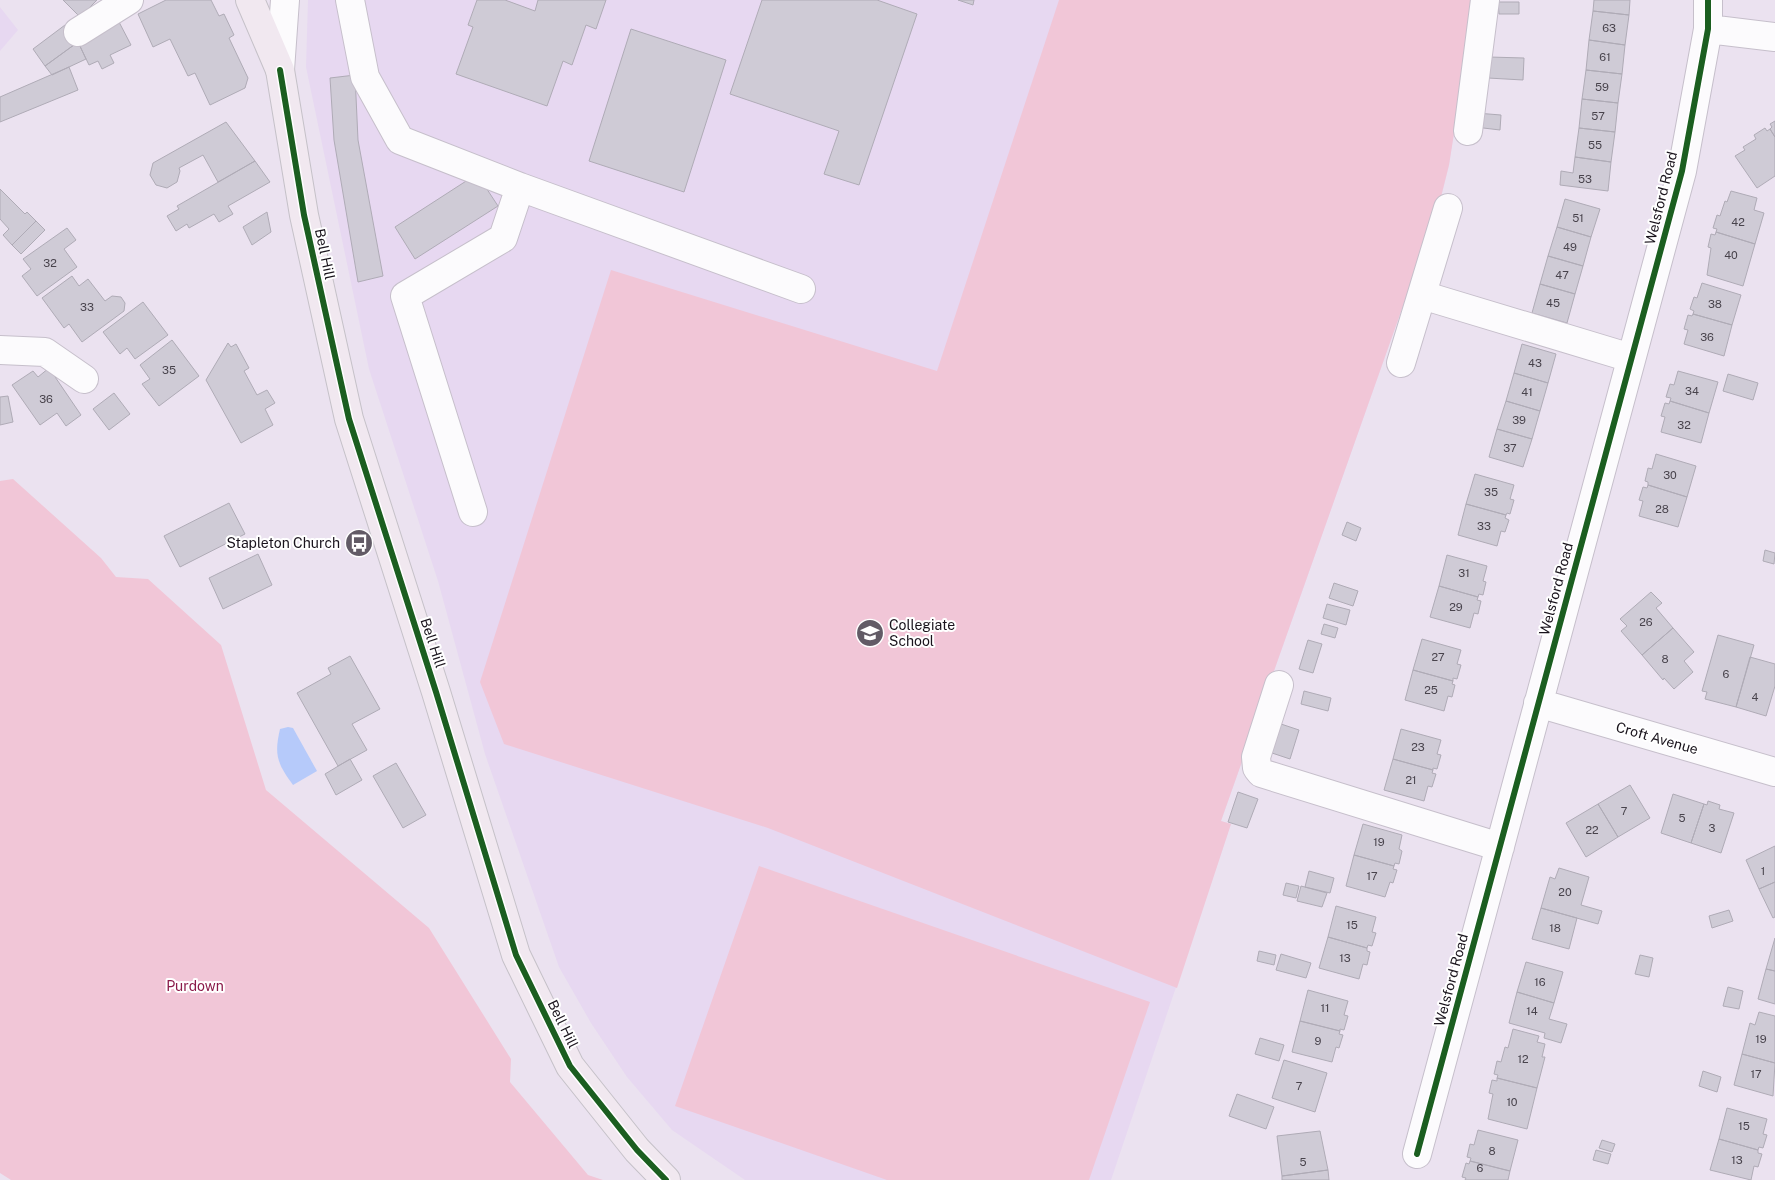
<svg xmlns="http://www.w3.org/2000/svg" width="1775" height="1180" viewBox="0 0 1775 1180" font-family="'Public Sans',sans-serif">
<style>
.built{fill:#e7d8f1}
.green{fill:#f1c6d7}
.water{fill:#b6cafa}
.building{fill:#cfcbd6;stroke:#afabb6}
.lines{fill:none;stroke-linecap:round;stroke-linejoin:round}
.minor-casing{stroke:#c6bfcb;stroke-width:30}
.major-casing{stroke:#c5c1c8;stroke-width:30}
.minor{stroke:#fcfbfd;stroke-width:28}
.major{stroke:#f1e8f0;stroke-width:28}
.cycleway-casing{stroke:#fff;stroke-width:9}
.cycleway{stroke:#1b5e20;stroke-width:6}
.labels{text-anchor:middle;stroke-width:4;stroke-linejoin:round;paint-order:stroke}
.number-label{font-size:11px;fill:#48434c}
.street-label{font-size:14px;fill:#19131c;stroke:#fff}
.poi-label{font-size:14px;fill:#19131c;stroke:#fff;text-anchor:end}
.park-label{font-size:14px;fill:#8a1a49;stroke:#fff}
</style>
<rect width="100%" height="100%" fill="#ebe2f0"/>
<path class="built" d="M308 0H1475L1449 165 1440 201 1221 821 1231 824 1111 1180H745L672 1130 627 1077 591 1023 559 967 485 754 438 581 369 369 306 67Z
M0 7 18 30 0 51Z"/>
<path class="green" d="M1059 0H1475L1449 165 1440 201 1221 821 1231 824 1177 988 768 828 504 744 480 682 611 270 937 371Z
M13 479 101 558 116 577 148 579 221 645 266 790 429 928 511 1059 510 1082 588 1175 603 1180H11L0 1173V481Z
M759 866 1150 1002 1089 1180H887L675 1106Z"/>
<path class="water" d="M288 727 293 728 317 771 293 785C277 763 274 755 280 729Z"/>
<path class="building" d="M63 0H97L80 17Z
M166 0H211L219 16 224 14 234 35 229 38 248 78 245 88 210 105 195 73 188 76 170 39 153 47 138 14Z
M477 0H505L535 11 538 0H606L596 29 586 25 572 65 563 61 547 106 456 74 473 27 468 25Z
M762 0H877L917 14 859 185 824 174 839 131 730 94Z
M958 0H974L973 5Z
M1594 0H1630L1629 15 1593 11Z
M1498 2H1519V14H1499Z
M1593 11 1629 15 1625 45 1589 40Z
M119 22 131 45 110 55 114 63 102 69 98 61 89 65 78 42Z
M65 25 78 42 45 66 33 49Z
M631 29 726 60 684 192 589 161Z
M1589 40 1625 45 1622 74 1586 70Z
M78 42 86 59 52 75 45 66Z
M1489 57 1524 58 1523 80 1488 78Z
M69 67 78 90 0 122V97Z
M1586 70 1622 74 1618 103 1582 99Z
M355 75 358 140 383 276 358 282 334 140 330 78Z
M1582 99 1618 103 1615 132 1579 128Z
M1476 113 1501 115 1500 130 1475 127Z
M1775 121V137L1770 129 1772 127 1770 124Z
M226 122 255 161 218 182 203 155 179 168 180 171 177 182 167 188 156 185 150 175 153 163Z
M1579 128 1615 132 1611 162 1575 157Z
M1765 128 1767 131 1770 129 1775 137V176L1757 188 1735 156 1745 150 1743 147 1756 139 1754 135Z
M1575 157 1611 162 1608 191 1560 185 1561 171 1573 173Z
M255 161 270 182 228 206 233 214 219 222 214 214 189 228 187 224 176 231 167 216 179 209 177 206Z
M477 174 498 206 415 259 395 227Z
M0 189 25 214 27 212 36 221 12 245 3 235 9 229 0 219Z
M1731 191 1757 198 1754 210 1764 213 1755 244 1716 232 1717 229 1713 228 1717 215 1720 216 1725 201 1727 202Z
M1565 199 1600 209 1591 237 1557 227Z
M267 212 271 232 252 245 243 227Z
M36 221 45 230 21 254 12 245Z
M1557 227 1591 237 1583 266 1548 256Z
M67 228 76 240 64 249 77 267 37 296 22 276 31 269 23 259Z
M1716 232 1755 244 1743 286 1707 275 1711 248 1708 247 1711 234 1715 235Z
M1548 256 1583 266 1575 294 1540 284Z
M72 276 79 286 88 279 105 301 112 296 121 297 125 303 124 311 82 342 69 324 64 328 42 298Z
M1702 283 1741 295 1732 325 1693 314 1694 311 1690 309 1694 297 1697 298Z
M1540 284 1575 294 1567 323 1532 313Z
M143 302 168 335 135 359 127 348 120 354 103 332Z
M1693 314 1732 325 1724 356 1684 344 1688 330 1684 329 1688 315 1692 316Z
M172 340 199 376 159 406 142 384 150 379 140 365Z
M228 343 231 347 236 344 249 368 244 371 257 395 267 390 275 403 265 409 273 425 241 443 206 380Z
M1522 344 1556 354 1548 383 1514 373Z
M49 368 81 415 66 426 57 413 40 425 12 385 33 371 38 377Z
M1678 371 1718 382 1709 413 1670 401 1671 398 1666 397 1670 384 1674 385Z
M1514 373 1548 383 1540 411 1506 401Z
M1728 374 1758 383 1753 400 1723 391Z
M114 393 130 414 109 430 93 409Z
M8 396 13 422 0 425V397Z
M1506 401 1540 411 1532 439 1497 429Z
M1670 401 1709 413 1701 443 1661 432 1665 417 1661 416 1665 403 1669 404Z
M1497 429 1532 439 1523 467 1489 457Z
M1656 454 1696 466 1687 497 1648 485V482L1645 481 1648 468 1652 469Z
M1475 474 1514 485 1510 499 1514 500 1510 514 1507 513 1506 515 1466 504Z
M1648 485 1687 497 1678 527 1639 516 1643 501 1639 500 1643 487 1647 488Z
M229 503 245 534 180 567 164 536Z
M1466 504 1506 515 1505 518 1509 520 1505 532 1501 531 1497 546 1458 535Z
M1347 522 1361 528 1356 541 1342 535Z
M1765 550 1775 553 1774 564 1763 561Z
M258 554 272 585 223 609 209 578Z
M1447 555 1487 566 1483 581 1486 582 1483 595 1479 594 1478 597 1439 586Z
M1334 583 1358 591 1353 606 1329 598Z
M1439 586 1478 597 1477 600 1481 601 1478 614 1474 613 1470 628 1430 617Z
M1651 592 1662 603 1656 608 1673 628 1642 655 1621 631 1627 626 1620 619Z
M1327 604 1350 610 1346 625 1323 618Z
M1324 624 1338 628 1335 638 1321 634Z
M1673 628 1694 652 1684 661 1693 672 1674 689 1664 678 1663 680 1642 655Z
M1718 635 1754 645 1736 707 1705 699 1707 692 1702 691Z
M1422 639 1461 650 1457 664 1461 665 1457 679 1453 678V681L1413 670Z
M1308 640 1322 644 1313 673 1299 669Z
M350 656 380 709 352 724 367 750 338 766 297 693 331 674 328 668Z
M1750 657 1775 664V686L1766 716 1736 707Z
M1413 670 1453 681 1452 684 1455 685 1452 697 1448 696 1444 711 1405 700Z
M1304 691 1331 698 1328 711 1301 704Z
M1281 724 1299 730 1290 759 1272 753Z
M1401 729 1441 740 1437 754 1441 755 1437 769 1433 768V770L1393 759Z
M350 759 362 780 336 795 325 774Z
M1393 759 1433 770 1432 773 1436 774 1432 787 1428 786 1424 801 1384 790Z
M396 763 426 815 403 828 373 776Z
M1630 785 1650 818 1618 837 1598 804Z
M1238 792 1258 799 1247 828 1228 822Z
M1673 794 1704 804 1691 843 1661 833Z
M1708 801 1720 805 1719 809 1734 813 1721 853 1691 843 1704 804 1707 805Z
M1598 804 1618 837 1586 857 1566 823Z
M1363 824 1402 835 1399 849 1402 851 1399 864 1395 863 1394 866 1354 855Z
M1775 846V882L1759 889 1746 860Z
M1354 855 1394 866 1393 869 1397 870 1393 883 1390 882 1385 897 1346 886Z
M1559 868 1589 877 1581 905 1602 911 1598 924 1541 908 1550 877 1555 879Z
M1309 871 1334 878 1330 893 1305 887Z
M1775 882V917L1773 918 1759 889Z
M1286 883 1299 886 1296 898 1283 895Z
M1301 886 1327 893 1322 907 1297 901Z
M1336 906 1376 917 1372 932 1376 933 1372 946 1368 945 1367 948 1328 937Z
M1541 908 1577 918 1569 949 1532 939Z
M1729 910 1733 921 1712 928 1709 916Z
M1328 937 1367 948V951L1370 952 1367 965 1363 964 1359 979 1319 968Z
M1775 938V971L1766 969Z
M1259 951 1276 955 1274 965 1257 961Z
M1281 954 1311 963 1306 978 1276 970Z
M1640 955 1653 958 1649 977 1635 974Z
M1526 962 1563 972 1554 1003 1517 992Z
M1766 969 1775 971V1004L1758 999Z
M1728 987 1743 991 1739 1009 1723 1006Z
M1308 990 1348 1001 1344 1015 1348 1016 1344 1030 1340 1029V1031L1300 1021Z
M1517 992 1554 1003 1549 1019 1567 1024 1561 1043 1544 1038 1545 1033 1509 1023Z
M1759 1012 1775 1016V1063L1742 1054 1750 1023 1755 1025Z
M1300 1021 1340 1031 1339 1034 1343 1035 1339 1048 1336 1047 1332 1062 1292 1052Z
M1513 1029 1539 1036 1537 1042 1545 1044 1542 1057H1545L1537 1088 1497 1078 1498 1075 1494 1074 1497 1061 1501 1062 1505 1047 1508 1048Z
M1260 1038 1284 1045 1279 1061 1255 1054Z
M1742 1054 1775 1063 1773 1096 1734 1085Z
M1284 1060 1327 1073 1315 1112 1272 1098Z
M1703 1071 1721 1077 1717 1092 1699 1086Z
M1497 1078 1537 1088 1527 1129 1488 1119 1493 1094 1489 1093 1492 1080 1497 1081Z
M1237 1094 1274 1107 1266 1129 1229 1116Z
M1727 1108 1767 1119 1763 1134 1767 1135 1763 1148 1759 1147 1758 1150 1719 1139Z
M1478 1130 1518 1140 1510 1171 1470 1161 1471 1158 1467 1157 1470 1144 1474 1145Z
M1320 1131 1328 1170 1282 1176 1277 1136Z
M1719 1139 1758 1150V1153L1762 1154 1758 1167 1754 1166 1751 1180 1710 1170Z
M1602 1140 1615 1144 1612 1152 1599 1148Z
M1596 1150 1611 1154 1608 1164 1593 1160Z
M1470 1161 1510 1171 1508 1180H1465L1466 1178 1462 1177 1466 1163 1469 1164Z
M1328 1170 1329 1180H1282V1176Z"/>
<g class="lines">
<g class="minor-casing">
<path id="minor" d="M350 0 365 77 400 140 520 187 801 289
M1708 29 1775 37
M78 32 129 0
M280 70 285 0
M1468 131 1485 0
M1422 295 1631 358
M0 350 45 352 84 379
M1401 363 1448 208
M473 512 405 296 503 238 520 187
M1279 685 1256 757 1257 768 1261 773 1500 847
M1538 703 1775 772
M1417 1154 1682 171 1708 29V0"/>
</g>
<g class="major-casing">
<path id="major" d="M250 0 280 70 304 215 349 419 436 692 516 955 570 1066 637 1150 666 1180"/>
</g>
<use href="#minor" class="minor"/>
<use href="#major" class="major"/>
<g class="cycleway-casing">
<path id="cycleway" d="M280 70 304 215 349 419 436 692 516 955 570 1066 637 1150 666 1180
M1417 1154 1682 171 1708 29V0"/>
</g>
<use href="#cycleway" class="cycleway"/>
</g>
<defs>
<g id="bus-disc" transform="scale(1.4375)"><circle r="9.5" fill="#625b66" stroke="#fff"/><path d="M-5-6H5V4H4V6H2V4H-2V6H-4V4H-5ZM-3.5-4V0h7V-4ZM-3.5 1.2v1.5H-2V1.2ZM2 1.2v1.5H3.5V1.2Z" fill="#fff"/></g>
<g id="school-disc" transform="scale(1.4375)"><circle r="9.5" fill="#625b66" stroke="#fff"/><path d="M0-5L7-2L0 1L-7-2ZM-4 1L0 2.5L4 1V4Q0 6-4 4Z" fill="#fff"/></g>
</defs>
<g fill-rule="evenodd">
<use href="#bus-disc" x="359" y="543"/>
<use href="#school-disc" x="870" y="633"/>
</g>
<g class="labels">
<g class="number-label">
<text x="1609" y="32">63</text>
<text x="1605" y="61">61</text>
<text x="1602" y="91">59</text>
<text x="1598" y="120">57</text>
<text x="1595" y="149">55</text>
<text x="1585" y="183">53</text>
<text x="1578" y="222">51</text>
<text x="1738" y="226">42</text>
<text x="1570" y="251">49</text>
<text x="1731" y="259">40</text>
<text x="50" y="267">32</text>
<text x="1562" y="279">47</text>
<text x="1553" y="307">45</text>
<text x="1715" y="308">38</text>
<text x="87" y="311">33</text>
<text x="1707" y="341">36</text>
<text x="1535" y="367">43</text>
<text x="169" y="374">35</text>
<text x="1692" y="395">34</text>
<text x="1527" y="396">41</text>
<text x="46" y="403">36</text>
<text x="1519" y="424">39</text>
<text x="1684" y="429">32</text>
<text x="1510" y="452">37</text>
<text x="1670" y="479">30</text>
<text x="1491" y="496">35</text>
<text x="1662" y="513">28</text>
<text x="1484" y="530">33</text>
<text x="1464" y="577">31</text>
<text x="1456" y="611">29</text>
<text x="1646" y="626">26</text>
<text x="1438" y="661">27</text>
<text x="1665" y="663">8</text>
<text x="1726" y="678">6</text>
<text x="1431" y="694">25</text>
<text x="1755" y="701">4</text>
<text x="1418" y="751">23</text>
<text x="1411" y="784">21</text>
<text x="1624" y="815">7</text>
<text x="1682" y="822">5</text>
<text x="1712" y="832">3</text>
<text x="1592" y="834">22</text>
<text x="1379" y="846">19</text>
<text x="1763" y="875">1</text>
<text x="1372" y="880">17</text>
<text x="1565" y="896">20</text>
<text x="1352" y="929">15</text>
<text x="1555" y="932">18</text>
<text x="1345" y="962">13</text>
<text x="1540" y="986">16</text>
<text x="1325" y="1012">11</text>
<text x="1532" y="1015">14</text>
<text x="1761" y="1043">19</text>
<text x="1318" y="1045">9</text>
<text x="1523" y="1063">12</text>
<text x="1756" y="1078">17</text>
<text x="1299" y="1090">7</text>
<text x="1512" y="1106">10</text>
<text x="1744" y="1130">15</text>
<text x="1492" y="1155">8</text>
<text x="1737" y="1164">13</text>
<text x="1303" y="1166">5</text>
<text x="1480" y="1172">6</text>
</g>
<g class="street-label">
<text transform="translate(1661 198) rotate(-76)" y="5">Welsford Road</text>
<text transform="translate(325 254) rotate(78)" y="5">Bell Hill</text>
<text transform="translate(1556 589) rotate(-75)" y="5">Welsford Road</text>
<text transform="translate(433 643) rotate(72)" y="5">Bell Hill</text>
<text transform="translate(1657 738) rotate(16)" y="5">Croft Avenue</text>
<text transform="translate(1451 980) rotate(-75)" y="5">Welsford Road</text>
<text transform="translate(563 1024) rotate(64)" y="5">Bell Hill</text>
</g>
<g class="poi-label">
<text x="340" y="548">Stapleton Church</text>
<text x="889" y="630" text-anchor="start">Collegiate<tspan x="889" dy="16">School</tspan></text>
</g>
<g class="park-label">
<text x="195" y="991">Purdown</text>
</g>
</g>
</svg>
